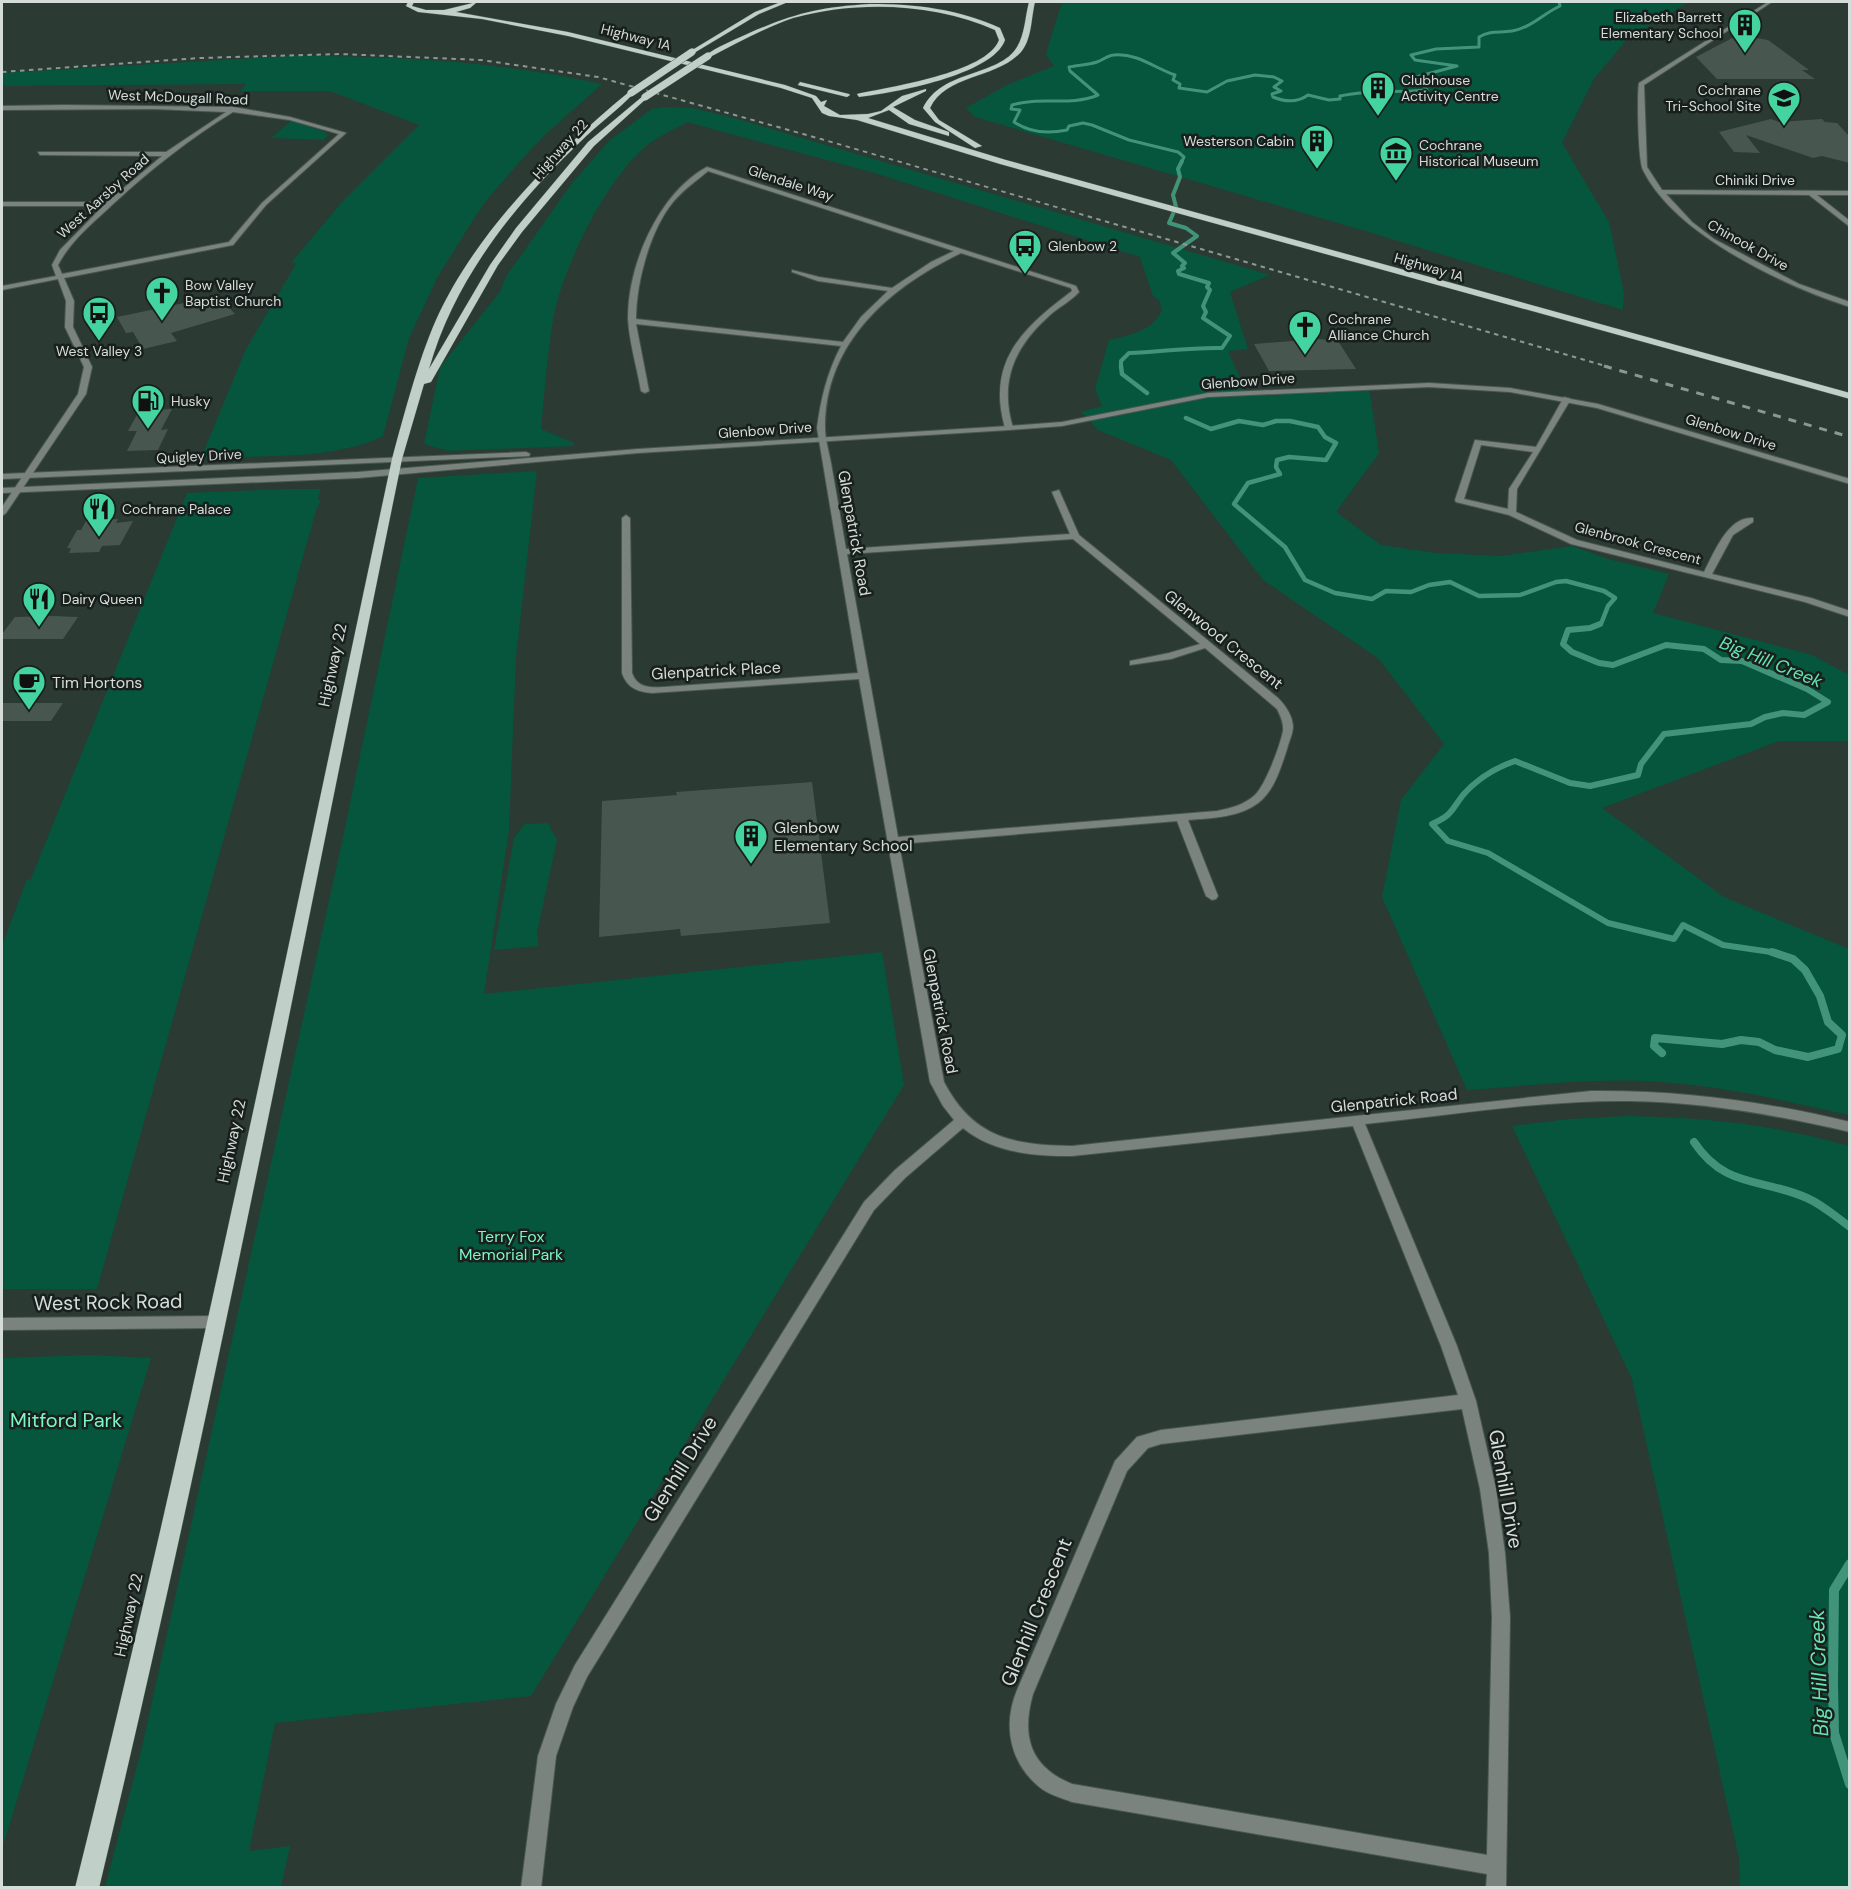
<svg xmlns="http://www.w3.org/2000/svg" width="1851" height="1889" viewBox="0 0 1851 1889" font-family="'DM Sans',sans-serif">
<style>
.green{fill:#05563d}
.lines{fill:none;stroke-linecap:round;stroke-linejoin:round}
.stream-far5{stroke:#41947a;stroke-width:3}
.stream-far4{stroke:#41947a;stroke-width:4}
.stream-far3{stroke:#41947a;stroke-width:4.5}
.stream-far2{stroke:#41947a;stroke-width:6}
.stream-far1{stroke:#41947a;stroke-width:8}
.stream{stroke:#41947a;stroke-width:10}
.building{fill:#47574f}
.minor-casing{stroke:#495751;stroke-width:2}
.tertiary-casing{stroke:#495751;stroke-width:2}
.primary-casing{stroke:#495751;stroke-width:1}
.minor{fill:#7b837f;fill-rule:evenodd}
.tertiary{fill:#7b837f;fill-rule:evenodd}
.primary{fill:#c0d0c8;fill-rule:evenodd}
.rail-far1{stroke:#8d9893;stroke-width:2;stroke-dasharray:4.5 4.5;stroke-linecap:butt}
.rail{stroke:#8d9893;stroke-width:3;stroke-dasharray:8 8;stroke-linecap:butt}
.primary-bridge-casing{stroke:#495751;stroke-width:8;stroke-linecap:butt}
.primary-bridge{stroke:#c0d0c8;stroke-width:7}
.labels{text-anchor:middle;stroke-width:5;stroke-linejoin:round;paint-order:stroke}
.far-poi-label{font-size:14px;fill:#d4ddd9;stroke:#181f1c;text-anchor:start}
.far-street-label{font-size:14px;fill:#d4ddd9;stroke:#181f1c}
.street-label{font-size:16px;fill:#d4ddd9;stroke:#181f1c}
.poi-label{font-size:16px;fill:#d4ddd9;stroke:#181f1c;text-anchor:start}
.park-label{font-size:16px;fill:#7af7c4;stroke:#181f1c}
.water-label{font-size:18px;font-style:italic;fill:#66e4b2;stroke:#181f1c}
.near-street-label{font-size:20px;fill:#d4ddd9;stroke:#181f1c}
.near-park-label{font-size:20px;fill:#7af7c4;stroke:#181f1c}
.near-water-label{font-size:21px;font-style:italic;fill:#66e4b2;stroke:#181f1c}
</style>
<rect width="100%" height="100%" fill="#2b3a33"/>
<path class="green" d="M1064 2H1689L1628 38 1594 79 1562 143 1609 222 1624 293 1623 310 1372 233 975 117 966 108 1007 85 1054 66 1046 54 1060 8Z
M290 56C396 56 499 61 602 84L546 134 523 158 485 202 470 225 437 278 409 338 383 436C333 461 257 455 201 458L246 349 296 264 291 263 341 203 419 125 330 91H240L246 84 2 86V73Z
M663 107 692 108 734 118 1270 275 1230 292 1248 349 1228 351 1247 393 1369 388 1379 453 1336 512 1381 545 1436 553 1500 556 1572 546 1608 559 1669 574 1653 613 1812 655 1849 675V741H1779L1602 808 1724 897 1849 949V1115C1786 1101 1724 1086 1660 1082 1596 1077 1530 1086 1467 1090L1382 897 1401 800 1444 744 1379 659 1263 580 1171 460 1098 430 1081 412 1102 406 1095 389 1109 340C1130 335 1153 331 1162 310L1159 300 1153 296 1140 257 871 172 687 122C674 130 656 137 644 148 605 182 564 265 554 315 547 352 545 391 541 429L574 443V446L448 451 424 444 440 367 499 293 507 275 573 182 610 140 652 109Z
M291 121 323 131 328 135 324 140 271 138Z
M537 471 516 657 509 831 484 994 882 952 904 1085 531 1696 275 1723 249 1851 290 1846 281 1887H105L142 1747 342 842 418 478Z
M289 489H321L318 499 321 501 317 507 97 1289H2V946L27 879 30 881 187 493Z
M548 823 557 840 537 933 539 946 494 950 514 838 524 824Z
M1627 1116C1703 1117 1777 1125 1849 1146V1887H1740L1739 1858 1632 1379 1512 1126 1569 1119Z
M91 1355 151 1358 2 1849V1358Z"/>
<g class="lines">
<path class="stream-far5" d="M1181 163 1184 157 1178 152 1129 140 1092 125 1083 123 1069 126 1067 130C1048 134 1030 133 1014 122L1020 110 1011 109 1012 105C1041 96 1070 107 1098 95L1070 71 1069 67C1078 65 1088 65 1097 62 1103 60 1108 55 1114 55 1138 53 1154 68 1175 75L1173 80 1180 84 1179 88 1207 92 1227 81 1255 75 1274 77 1282 81 1274 87 1281 91 1272 94 1273 97C1285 102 1297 103 1308 95L1329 100 1340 99V96C1369 89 1398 93 1427 90L1416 77 1457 66 1415 60 1411 55 1436 49 1479 47V37C1491 30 1499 33 1512 31 1531 28 1544 13 1560 6L1559 2"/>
<path class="stream-far4" d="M1121 367V361L1129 353C1160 352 1191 347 1222 348L1230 336 1203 318 1206 312 1203 306 1210 290 1207 287 1209 283 1179 274 1178 271 1184 268 1182 266 1185 263 1173 253 1197 236 1186 228 1169 223 1176 207 1173 195 1180 177 1178 169 1182 161"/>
<path class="stream-far3" d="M1121 366 1122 374 1147 393
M1186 418 1211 429 1239 421 1263 425 1276 421H1290L1318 427 1325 437 1336 443 1326 460 1289 457 1277 460 1276 467 1280 474 1248 483 1234 504 1285 547 1305 580 1335 593 1372 599 1386 591 1411 592 1429 585 1450 582 1479 596 1520 595 1556 582 1566 581 1604 591 1615 598 1608 606 1601 624 1596 626"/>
<path class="stream-far2" d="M1600 624 1590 628 1568 630 1563 644 1572 652 1599 663 1613 665 1666 645 1704 649 1721 660 1742 661 1807 689 1828 702 1804 715 1783 713 1765 717 1751 724 1664 734 1641 764 1638 775 1590 786 1570 783 1515 761C1495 768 1477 779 1463 795 1450 812 1452 815 1432 824L1448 841 1488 853 1608 923 1674 939 1683 925 1723 945 1778 953"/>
<path class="stream-far1" d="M1662 1053 1654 1046 1655 1038 1722 1044 1741 1040 1759 1042 1775 1050 1808 1057 1838 1049 1842 1035 1828 1022 1820 996 1805 970 1793 959 1772 952
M1694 1142C1725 1189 1763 1178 1807 1198 1823 1205 1836 1217 1850 1227"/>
<path class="stream" d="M1850 1564 1834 1590 1833 1684 1834 1733 1850 1784"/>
</g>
<path class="building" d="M1738 35 1768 40 1809 70H1802L1815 79H1717L1696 57Z
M1771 119 1779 122 1822 119 1825 122 1837 123 1850 137V163L1822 156 1813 158 1746 135 1760 153 1734 152 1719 132Z
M213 297 214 300 220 298 235 314 171 333 177 341 143 349 133 332 126 333 117 317Z
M1318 339 1338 341 1356 369 1269 371 1254 344Z
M172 409 161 430 168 429 158 450 127 451 137 431H128L139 411Z
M118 519 116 523 133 521 120 545 102 546 99 552 69 553 71 548H67L77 530H81L86 521Z
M53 616 78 617 63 639H2V634L15 617Z
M2 703H63L51 721H2Z
M812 782 830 923 681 936 680 929 599 937 602 801 677 795 676 792Z"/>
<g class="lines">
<g class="minor-casing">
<path id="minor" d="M1768 2H1772L1644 85 1647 167 1662 190 1850 191V195H1817L1850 221V227L1809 195 1666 194 1692 222 1714 239 1799 284 1850 302V307C1784 286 1674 234 1643 170 1638 160 1637 95 1639 83Z
M64 105 234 107 290 117 346 133 266 205 233 245 64 278 74 301 73 327 92 367 86 394 6 513 2 516V507L78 394 84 367 65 327 66 301 58 279 2 290V286L56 276 52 265 60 250 103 206H2V202H107L162 156 40 155 38 152H166L226 112 154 109 2 110V106ZM233 112 290 120 339 134 262 203 229 242 62 274 58 265C71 240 94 222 113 204 150 170 189 139 233 112Z
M707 167 1076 286 1079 292C1071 301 1059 307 1050 315 1014 347 999 381 1013 428L1009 430 1005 428C986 361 1023 328 1072 291L1071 288 961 253C890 287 825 342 825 427 825 439 829 452 831 463 836 492 841 520 846 549L1070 534 1052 492 1059 490 1079 535 1278 698C1286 706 1292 715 1293 726 1293 734 1289 741 1287 749 1280 770 1273 796 1252 807 1232 818 1209 818 1188 820L1218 896 1216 899 1212 900 1206 896 1177 821 899 844 944 1082C973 1138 1013 1145 1072 1146L1591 1091C1679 1090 1764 1101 1850 1122V1132C1777 1115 1704 1102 1629 1101 1542 1100 1452 1115 1365 1124L1457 1346 1476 1401 1496 1489 1505 1553 1510 1617 1506 1888H1486L1487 1874 1072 1802C1062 1798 1050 1795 1042 1789 1009 1764 1002 1724 1018 1688L1115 1461 1137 1437 1161 1430 1458 1395 1441 1346 1353 1126 1072 1156C1034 1156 993 1153 963 1128L905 1178 874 1210 587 1677 573 1707 556 1756 541 1888H521L538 1756 556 1704 575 1665 864 1202 895 1170 954 1120 943 1106 930 1082 859 679 652 693C638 692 627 688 622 673V518L626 515 630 518 632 673C637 688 651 688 664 687L858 673 817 428C821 398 827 373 841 346L636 324 649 391 645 393 641 391C637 367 629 342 628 318 628 264 659 193 707 167ZM708 171 954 251 931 262 892 288 819 277 792 270V272L818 281 888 291 861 317 843 342 636 319C636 283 650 230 673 202 683 190 696 181 708 171ZM1073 539 1200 644 1169 653 1130 661V665L1171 659 1205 648 1277 709C1280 715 1284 723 1283 731 1280 746 1266 784 1255 795 1244 805 1231 808 1217 811L898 837 847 554ZM1462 1409 1480 1489 1489 1553 1492 1617 1487 1855 1072 1784C1030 1767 1021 1736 1033 1694L1127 1471 1148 1448 1161 1444Z
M1564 397 1571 399 1517 489 1516 512 1577 540 1704 572C1714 553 1728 516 1753 518V522L1733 535 1712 574 1811 598 1850 611V617L1805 602 1571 544 1509 515 1456 502 1455 500 1475 440 1536 447ZM1481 445 1533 452 1509 489 1508 509 1464 499Z
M216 1316 221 1317 223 1322 221 1327 216 1328 2 1330V1318Z"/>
</g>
<g class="tertiary-casing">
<path id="tertiary" d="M1429 383 1510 388 1598 404 1850 479V484L1597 408 1510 392 1429 387 1208 397 1062 426 1009 430 638 453 358 478 2 493V488L358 472 638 449 1009 426 1062 422 1208 393Z
M526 452 530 454 529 456 2 479V474Z"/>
</g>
<g class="primary-casing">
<path id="primary" d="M408 2H414L412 6 426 10H444L477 2 470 8 456 12 568 32 785 85 816 96 821 102 827 100 824 106 840 115 868 114 881 111 902 96 926 89V91L893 107 915 120 949 132V136L909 124 889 110 868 118 1006 160 1850 393V399L1000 164 857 120 829 116 822 113 812 98 781 88 568 36 482 19 418 12 406 6Z
M781 2H788L759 14 694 53 689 52 755 12Z
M1029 2H1035C1031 18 1032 39 1021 52 997 79 946 74 930 108L939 120 982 146 975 148 935 122 923 108C942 69 999 77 1017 47 1025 34 1025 17 1029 2Z
M870 4C916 4 958 9 1000 28L1005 40C993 75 893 93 859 97L857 94C889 87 987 73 999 40L995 30C935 3 857 0 793 18 764 28 737 43 710 57L705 56C716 47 732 41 745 35 792 14 819 7 870 4Z
M800 82 849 94 850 95 847 97 798 85Z
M629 92 634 93C618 110 597 125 580 142 514 205 454 280 429 369L490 265 516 228 588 142 643 96H647V98L594 146 522 232 498 265 431 382 424 384 402 459C304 936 213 1414 99 1888H75C193 1414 290 936 392 459 404 415 418 361 436 320 475 233 556 152 629 92Z"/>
</g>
<use href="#minor" class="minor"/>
<use href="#tertiary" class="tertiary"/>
<use href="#primary" class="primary"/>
<path class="rail-far1" d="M2 72 200 58 340 54 481 60 598 77 821 139 1609 367"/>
<path class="rail" d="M1604 366 1850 437"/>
<g class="primary-bridge-casing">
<path id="primary-bridge" d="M631 93 692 52
M645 97 708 56"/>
</g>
<use href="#primary-bridge" class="primary-bridge"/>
</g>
<defs>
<g id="building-pin" transform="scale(1.725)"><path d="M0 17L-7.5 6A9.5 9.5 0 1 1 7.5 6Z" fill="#44d4a0" stroke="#181f1c"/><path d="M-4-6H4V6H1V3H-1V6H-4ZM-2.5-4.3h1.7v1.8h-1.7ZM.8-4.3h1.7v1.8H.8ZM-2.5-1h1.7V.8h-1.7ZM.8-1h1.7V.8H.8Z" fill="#111"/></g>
<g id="school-pin" transform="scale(1.725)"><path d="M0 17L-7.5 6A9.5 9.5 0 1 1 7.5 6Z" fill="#44d4a0" stroke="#181f1c"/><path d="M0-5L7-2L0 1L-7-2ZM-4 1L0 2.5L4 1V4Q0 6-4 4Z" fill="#111"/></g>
<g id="museum-pin" transform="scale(1.725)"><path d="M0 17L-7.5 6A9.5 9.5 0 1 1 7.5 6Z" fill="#44d4a0" stroke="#181f1c"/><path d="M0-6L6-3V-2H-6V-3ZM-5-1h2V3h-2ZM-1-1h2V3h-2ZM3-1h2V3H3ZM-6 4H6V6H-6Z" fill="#111"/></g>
<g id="bus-pin" transform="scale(1.725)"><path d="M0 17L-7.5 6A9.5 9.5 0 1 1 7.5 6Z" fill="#44d4a0" stroke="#181f1c"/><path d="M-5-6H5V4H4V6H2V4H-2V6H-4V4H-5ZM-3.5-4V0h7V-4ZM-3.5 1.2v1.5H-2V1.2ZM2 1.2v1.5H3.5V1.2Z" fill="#111"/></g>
<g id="church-pin" transform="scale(1.725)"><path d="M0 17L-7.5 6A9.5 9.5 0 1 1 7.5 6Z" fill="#44d4a0" stroke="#181f1c"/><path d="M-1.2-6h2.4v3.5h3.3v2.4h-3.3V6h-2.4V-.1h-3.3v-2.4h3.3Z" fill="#111"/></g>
<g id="fuel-pin" transform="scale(1.725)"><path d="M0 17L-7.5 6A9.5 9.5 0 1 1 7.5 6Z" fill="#44d4a0" stroke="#181f1c"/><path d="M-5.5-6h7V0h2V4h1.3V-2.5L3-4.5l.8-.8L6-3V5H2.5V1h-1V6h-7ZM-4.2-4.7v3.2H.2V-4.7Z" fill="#111"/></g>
<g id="restaurant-pin" transform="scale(1.725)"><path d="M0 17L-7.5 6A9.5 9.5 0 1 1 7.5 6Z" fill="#44d4a0" stroke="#181f1c"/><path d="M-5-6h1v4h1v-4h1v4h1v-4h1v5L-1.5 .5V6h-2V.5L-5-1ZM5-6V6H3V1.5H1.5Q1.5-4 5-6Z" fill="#111"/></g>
<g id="cafe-pin" transform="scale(1.725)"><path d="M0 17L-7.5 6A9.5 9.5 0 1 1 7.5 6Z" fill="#44d4a0" stroke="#181f1c"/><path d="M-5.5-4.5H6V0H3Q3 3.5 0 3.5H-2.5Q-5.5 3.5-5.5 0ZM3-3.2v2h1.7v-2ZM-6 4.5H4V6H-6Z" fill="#111"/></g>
</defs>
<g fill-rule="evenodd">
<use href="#building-pin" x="1745" y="25"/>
<use href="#building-pin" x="1378" y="88"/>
<use href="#school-pin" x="1784" y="98"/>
<use href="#building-pin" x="1317" y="141"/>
<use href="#museum-pin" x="1396" y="153"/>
<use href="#bus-pin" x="1025" y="246"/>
<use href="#church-pin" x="162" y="293"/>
<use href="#bus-pin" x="99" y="313"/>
<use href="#church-pin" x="1305" y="327"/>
<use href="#fuel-pin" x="148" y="401"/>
<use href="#restaurant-pin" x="99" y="509"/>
<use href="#restaurant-pin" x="39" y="599"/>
<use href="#cafe-pin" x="29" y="682"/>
<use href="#building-pin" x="751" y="836"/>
</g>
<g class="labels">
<g class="far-poi-label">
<text x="1722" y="22" text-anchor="end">Elizabeth Barrett<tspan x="1722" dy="16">Elementary School</tspan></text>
<text x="1401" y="85">Clubhouse<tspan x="1401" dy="16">Activity Centre</tspan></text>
<text x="1761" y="95" text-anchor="end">Cochrane<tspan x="1761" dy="16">Tri-School Site</tspan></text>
<text x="1294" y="146" text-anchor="end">Westerson Cabin</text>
<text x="1419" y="150">Cochrane<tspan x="1419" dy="16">Historical Museum</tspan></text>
<text x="1048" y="251">Glenbow 2</text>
<text x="185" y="290">Bow Valley<tspan x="185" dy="16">Baptist Church</tspan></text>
<text x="1328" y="324">Cochrane<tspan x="1328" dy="16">Alliance Church</tspan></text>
<text x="99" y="356" text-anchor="middle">West Valley 3</text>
<text x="171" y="406">Husky</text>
<text x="122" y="514">Cochrane Palace</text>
<text x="62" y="604">Dairy Queen</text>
</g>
<g class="far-street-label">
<text transform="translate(636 37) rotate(14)" y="5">Highway 1A</text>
<text transform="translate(178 97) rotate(2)" y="5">West McDougall Road</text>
<text transform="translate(560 149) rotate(-48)" y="5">Highway 22</text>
<text x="1755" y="185">Chiniki Drive</text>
<text transform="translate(791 183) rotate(18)" y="5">Glendale Way</text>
<text transform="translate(103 196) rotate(-42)" y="5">West Aarsby Road</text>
<text transform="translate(1748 245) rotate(29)" y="5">Chinook Drive</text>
<text transform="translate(1429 267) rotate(16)" y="5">Highway 1A</text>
<text transform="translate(1248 381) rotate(-4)" y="5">Glenbow Drive</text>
<text transform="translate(765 430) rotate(-4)" y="5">Glenbow Drive</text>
<text transform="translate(1731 432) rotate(17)" y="5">Glenbow Drive</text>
<text transform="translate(199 456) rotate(-3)" y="5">Quigley Drive</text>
<text transform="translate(1638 543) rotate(15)" y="5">Glenbrook Crescent</text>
</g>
<g class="street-label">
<text transform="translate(855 533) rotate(80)" y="6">Glenpatrick Road</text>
<text transform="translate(1224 639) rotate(39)" y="6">Glenwood Crescent</text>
<text transform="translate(332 665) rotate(-78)" y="6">Highway 22</text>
<text transform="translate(716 670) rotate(-3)" y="6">Glenpatrick Place</text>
<text transform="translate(941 1011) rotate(79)" y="6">Glenpatrick Road</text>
<text transform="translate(1394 1100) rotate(-6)" y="6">Glenpatrick Road</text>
<text transform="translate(231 1141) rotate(-78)" y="6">Highway 22</text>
<text transform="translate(128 1615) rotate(-78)" y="6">Highway 22</text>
</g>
<g class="poi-label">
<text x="52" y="688">Tim Hortons</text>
<text x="774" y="833">Glenbow<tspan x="774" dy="18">Elementary School</tspan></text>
</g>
<g class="park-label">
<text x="511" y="1242">Terry Fox<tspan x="511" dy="18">Memorial Park</tspan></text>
</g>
<g class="water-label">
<text transform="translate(1771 662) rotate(22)" y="6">Big Hill Creek</text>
</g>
<g class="near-street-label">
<text transform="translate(108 1302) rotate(-1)" y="7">West Rock Road</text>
<text transform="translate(680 1469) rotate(-58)" y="7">Glenhill Drive</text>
<text transform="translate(1506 1489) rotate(80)" y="7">Glenhill Drive</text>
<text transform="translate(1036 1612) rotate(-68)" y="7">Glenhill Crescent</text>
</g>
<g class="near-park-label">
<text x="66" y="1427">Mitford Park</text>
</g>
<g class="near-water-label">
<text transform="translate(1819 1673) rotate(-92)" y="7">Big Hill Creek</text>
</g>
</g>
<rect width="1851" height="1889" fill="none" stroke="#d4ddd9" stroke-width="6"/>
</svg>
